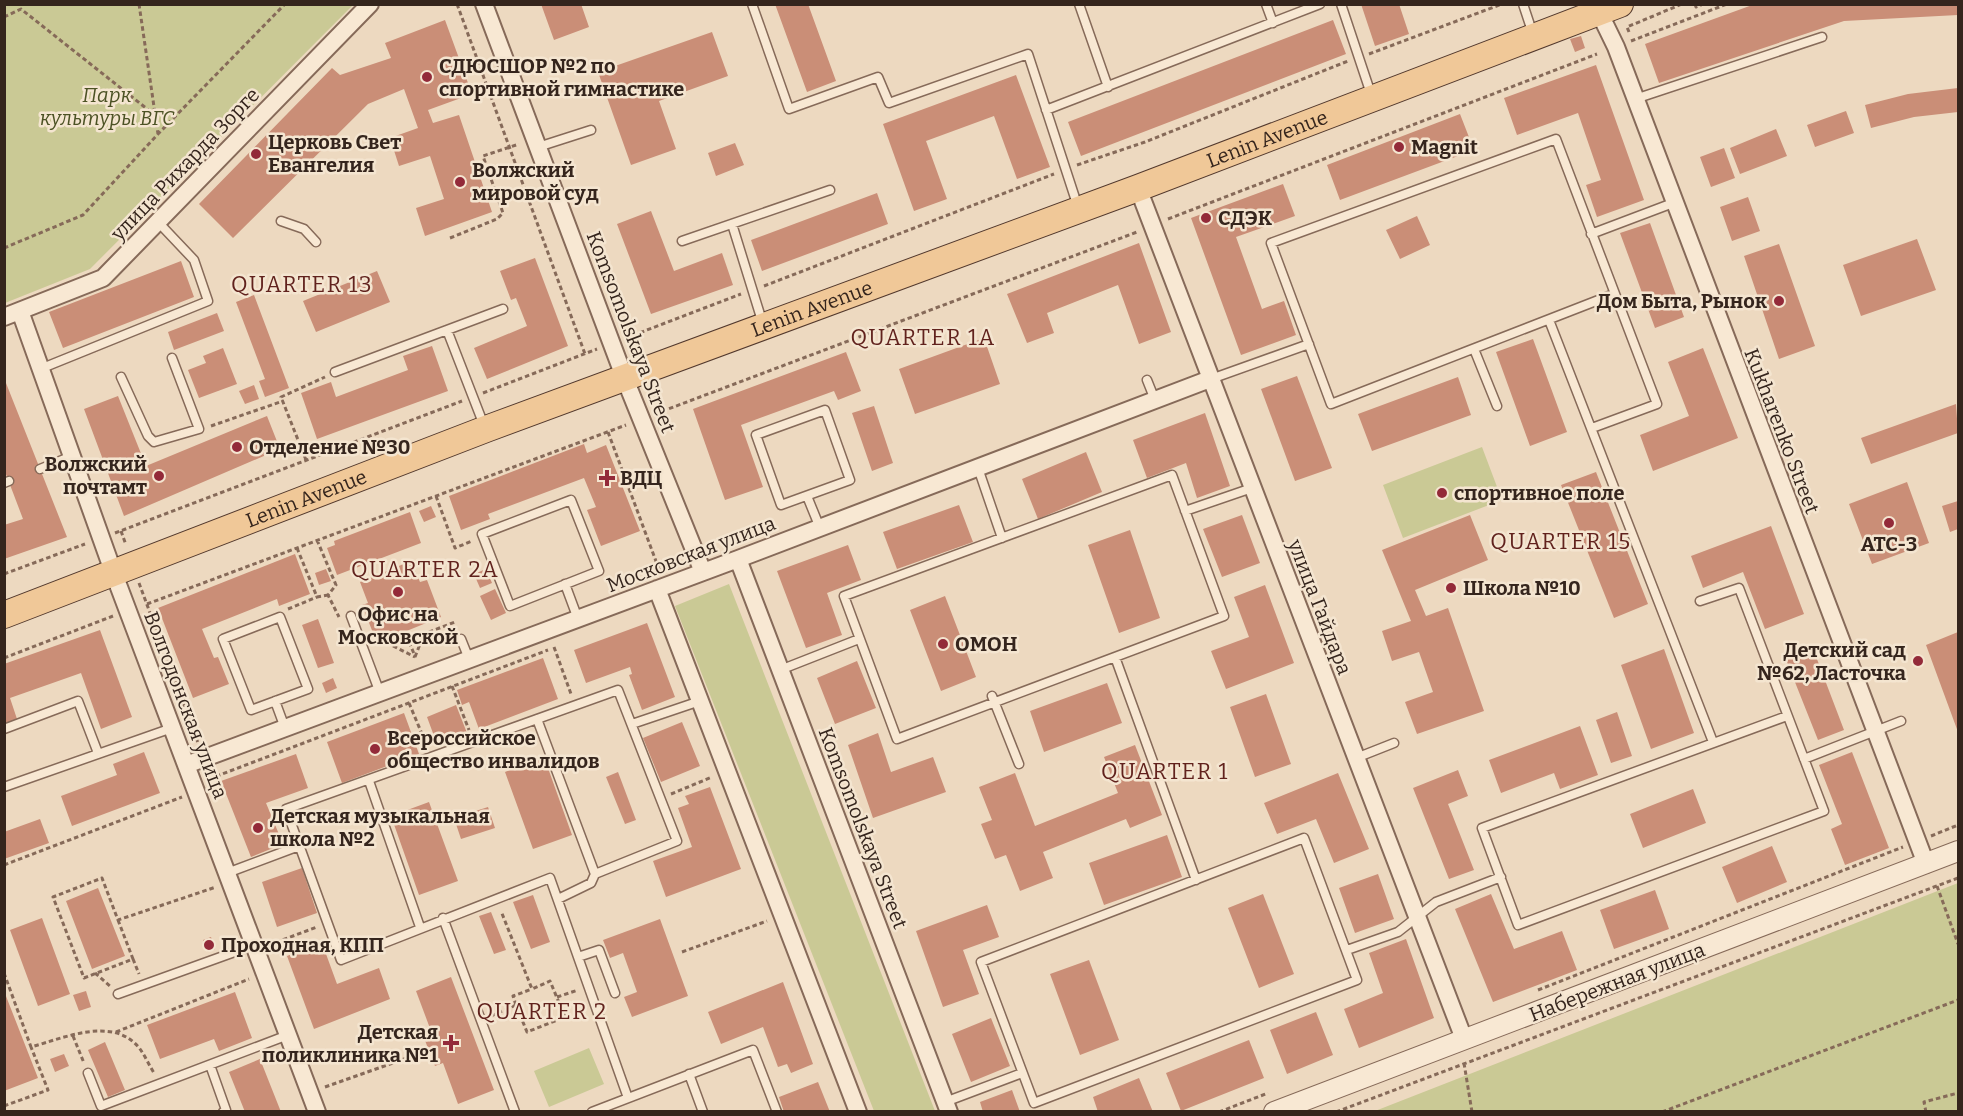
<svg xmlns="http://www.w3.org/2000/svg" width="1963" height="1116" viewBox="0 0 1963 1116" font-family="Bitter,serif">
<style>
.green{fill:#cac995}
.building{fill:#ca8e77}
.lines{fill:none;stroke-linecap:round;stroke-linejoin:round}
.service-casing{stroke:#866a59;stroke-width:11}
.minor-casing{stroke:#866a59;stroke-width:20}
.tertiary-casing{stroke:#866a59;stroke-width:22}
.primary-casing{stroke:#53392d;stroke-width:28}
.path{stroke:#866a59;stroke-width:3;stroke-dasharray:4.5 3;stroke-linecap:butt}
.service{stroke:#f8e8d3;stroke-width:8}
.minor{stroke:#f8e8d3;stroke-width:16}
.tertiary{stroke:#f8e8d3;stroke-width:20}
.primary{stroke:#f0c898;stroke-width:26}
.poi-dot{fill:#932a39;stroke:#f4e5d0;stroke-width:2}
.labels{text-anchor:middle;stroke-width:5;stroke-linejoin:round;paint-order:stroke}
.poi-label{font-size:20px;font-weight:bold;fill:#35251d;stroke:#f4e5d0;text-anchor:start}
.park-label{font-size:20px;font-style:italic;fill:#4c5224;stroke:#f4e5d0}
.street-label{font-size:20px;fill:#35251d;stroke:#f4e5d0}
.quarter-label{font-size:22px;letter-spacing:1.5px;fill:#61221d;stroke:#f4e5d0}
</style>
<rect width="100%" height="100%" fill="#edd9c0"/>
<path class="green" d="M5 4H353V5L90 269 5 303Z
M1482 447 1502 500 1403 538 1383 485Z
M729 584 935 1111H874L675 606Z
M1958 883V1111H1375Z
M589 1048 604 1084 549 1107 534 1071Z"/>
<path class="building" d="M541 4H581L589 27 554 40Z
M775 4H808L836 81 807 92Z
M1361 4H1399L1409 34 1375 46Z
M1755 4H1958V15L1844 21 1659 83 1645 44Z
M445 20 472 94 428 110 433 123 459 115 492 212 425 236 416 208 444 199 430 156 399 166 390 138 418 128 404 89 368 104 233 238 199 204 332 68 340 75 391 58 385 43Z
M1333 20 1346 54 1081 156 1068 122Z
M712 32 728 76 659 101 676 149 631 165 598 72Z
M1581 36 1585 48 1575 52 1570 39Z
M1596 65 1644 200 1597 217 1586 185 1601 180 1578 113 1517 135 1504 98Z
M1016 75 1050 167 1017 179 994 116 926 141 947 199 914 211 883 124Z
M1958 88V112L1914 117 1871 128 1865 105 1908 94Z
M1846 111 1854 133 1815 147 1807 125Z
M1460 114 1474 150 1340 200 1327 165Z
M1776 129 1787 156 1740 174 1730 148Z
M735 143 744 165 716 176 708 153Z
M1724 148 1735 178 1711 187 1700 157Z
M1283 184 1295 216 1236 237 1262 309 1284 301 1296 335 1241 355 1191 218Z
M877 193 888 224 762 271 751 240Z
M1748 197 1760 231 1732 241 1720 207Z
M651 211 674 271 722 253 733 285 651 314 617 224Z
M1417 216 1430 245 1400 259 1386 230Z
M1650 223 1684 317 1655 328 1620 233Z
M1917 239 1936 290 1861 316 1843 265Z
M1139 243 1171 332 1139 344 1118 285 1047 313 1054 333 1027 343 1007 294Z
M1779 244 1815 346 1779 359 1744 256Z
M535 258 568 346 487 379 474 348 527 326 516 298 511 300 500 271Z
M181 261 194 297 63 348 49 312Z
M377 271 390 302 316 332 303 301Z
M254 295 289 388 265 397 259 381 265 379 236 302Z
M217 313 224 331 174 350 168 332Z
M984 338 1000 384 915 414 899 369Z
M1533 339 1567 432 1530 446 1496 352Z
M432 346 448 391 317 439 301 393 331 382 336 397 408 370 403 356Z
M223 348 237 384 199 398 188 370 206 363 203 356Z
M1703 348 1738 438 1653 471 1640 435 1689 416 1668 362Z
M846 352 861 391 838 400 834 391 741 425 763 487 725 500 693 409Z
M1297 376 1332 468 1295 481 1261 389Z
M1458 377 1471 415 1372 451 1358 414Z
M4 378 67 537 4 559V525L23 519 4 469Z
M254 385 259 399 245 404 239 391Z
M118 396 146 466 267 416 280 449 124 516 84 409Z
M1956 404 1958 433 1871 464 1861 438Z
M874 406 893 463 872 471 852 413Z
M1205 413 1230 486 1197 498 1186 463 1147 478 1133 440Z
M584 444 587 453 606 445 640 531 601 546 587 510 596 507 584 478 488 514 490 519 461 530 449 496Z
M1086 452 1102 492 1038 519 1022 479Z
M1596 472 1648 604 1614 618 1561 485Z
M1907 482 1929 543 1872 564 1849 504Z
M1958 501V529L1950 532 1942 506Z
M959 505 973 542 897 569 883 532Z
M431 506 436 517 424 522 419 511Z
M410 512 421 543 337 575 327 548 335 545 334 541Z
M1242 515 1260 563 1222 577 1203 529Z
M1470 515 1488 560 1415 590 1426 616 1448 608 1484 711 1417 734 1405 702 1433 692 1419 652 1392 661 1382 631 1411 621 1382 550Z
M1771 526 1804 614 1765 629 1743 572 1703 588 1691 556Z
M1130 530 1160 618 1119 633 1088 545Z
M848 545 861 580 827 593 842 635 806 648 777 571Z
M295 554 310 594 279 606 277 599 202 629 214 658 218 657 229 684 193 698 158 608Z
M411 561 420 582 427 580 441 617 377 643 362 605 368 603 360 582Z
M326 569 331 581 319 585 315 573Z
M486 569 492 583 480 588 474 574Z
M1265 585 1294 663 1226 689 1211 651 1249 637 1234 597Z
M495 589 506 613 491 620 480 596Z
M945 596 976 677 941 691 910 610Z
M318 619 334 663 318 668 302 625Z
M647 623 675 697 642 710 629 675 632 674 630 667 586 683 574 650Z
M100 630 132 717 101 729 81 673 10 698 17 719 4 724V664Z
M1958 632V732L1926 645Z
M1812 646 1844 730 1818 740 1785 657Z
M1664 649 1694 733 1651 749 1621 665Z
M543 658 558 699 479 729 469 702 462 705 457 690Z
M857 661 876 708 835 724 817 678Z
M333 678 337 688 326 693 322 683Z
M1107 683 1122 723 1044 752 1030 711Z
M1266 694 1291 764 1255 777 1230 707Z
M456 705 467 733 437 744 427 717Z
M1617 712 1632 756 1611 763 1596 720Z
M404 713 419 754 342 783 327 742Z
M682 722 700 766 661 782 643 738Z
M1580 726 1598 775 1560 789 1554 773 1501 793 1489 760Z
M878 733 891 772 933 757 946 792 873 818 848 745Z
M1135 745 1162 815 1130 828 1126 819 1043 852 1053 878 1020 891 1006 855 995 859 981 824 992 820 979 787 1015 773 1035 826 1118 793 1104 757Z
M144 752 160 793 72 826 61 796 117 775 113 764Z
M1852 752 1889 848 1845 865 1831 829 1842 824 1819 765Z
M296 754 308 788 266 803 283 844 251 857 221 781Z
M544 757 572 835 533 849 505 772Z
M1458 770 1468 796 1448 804 1474 870 1449 879 1413 788Z
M618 772 636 820 625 824 606 777Z
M1338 773 1369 849 1334 863 1316 819 1277 834 1264 803Z
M710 787 741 869 666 897 653 861 692 847 678 808 689 804 685 796Z
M1693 789 1706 823 1643 848 1630 814Z
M429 802 458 881 419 895 391 816Z
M488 807 495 828 461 839 454 818Z
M40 819 49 843 4 859V832Z
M1167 835 1182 877 1104 905 1089 863Z
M1772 846 1787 882 1737 903 1722 867Z
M302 868 317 913 277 927 262 882Z
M1378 874 1394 919 1355 933 1339 888Z
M98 888 125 956 92 969 66 901Z
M1655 890 1669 929 1614 949 1600 910Z
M1263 894 1294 974 1259 988 1228 908Z
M1491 894 1514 949 1562 931 1577 970 1493 1002 1455 909Z
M533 895 550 942 531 949 513 902Z
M987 905 999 937 963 950 979 994 943 1007 916 931Z
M491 912 506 950 494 954 479 916Z
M42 918 70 994 38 1006 10 930Z
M660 919 688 996 632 1017 624 997 637 992 623 953 610 958 603 940Z
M211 937 215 949 208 952 203 940Z
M1406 939 1434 1018 1359 1048 1344 1009 1383 993 1369 953Z
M322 943 337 984 379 968 390 999 314 1029 287 956Z
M1089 960 1119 1040 1080 1055 1050 974Z
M451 977 494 1090 458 1104 443 1063 435 1066 429 1051 423 1035 431 1031 416 991Z
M783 982 813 1064 791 1073 787 1064 778 1067 763 1027 721 1044 708 1012Z
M4 991 38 1078 4 1091Z
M86 991 91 1007 79 1011 73 995Z
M235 992 252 1038 219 1051 214 1039 160 1059 147 1025Z
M1316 1012 1333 1055 1287 1074 1270 1030Z
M991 1018 1010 1066 971 1082 952 1034Z
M1249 1040 1264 1078 1181 1111 1166 1073Z
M105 1042 125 1090 108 1097 88 1050Z
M64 1054 69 1066 55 1072 50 1059Z
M260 1059 281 1112H245L229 1072Z
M1139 1078 1153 1112H1098L1093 1097Z
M818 1082 830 1112H784L779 1097Z
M1012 1090 1020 1112H983L980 1102Z"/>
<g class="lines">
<g class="service-casing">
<path id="service" d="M752 4 789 109 878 77 889 103 1028 54 1078 207
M1079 4 1108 87
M1266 4 1273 23
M1341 4 1372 97
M1523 4 1533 34
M1635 99 1822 37
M1046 110 1320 4
M538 147 591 130
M281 221 304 229 316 242
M732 224 763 324
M1591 234 1673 203
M682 241 830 190
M1549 320 1713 742
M447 330 485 428
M1474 349 1497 406
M40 369 208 301 194 260 158 222
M335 372 503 309
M121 377 148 436 154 442 199 429 172 358
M1211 379 1309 344
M1147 380 1155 400
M825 410 850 480 781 505 756 435Z
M1592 428 1657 404 1556 139 1271 243 1331 404 1614 294
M978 468 1002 538
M40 469 72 456
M1172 475 1224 616 897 739 844 596Z
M4 483 9 481
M807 496 820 528
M571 500 599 571 510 606 482 534Z
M1185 511 1252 488
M565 584 578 619
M1700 601 1739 588 1824 811 1518 925 1482 828 1787 716
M351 616 380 693
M280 617 308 689 251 710 223 639Z
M461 639 469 659
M1115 657 1196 880
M780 670 859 639
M992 696 1019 764
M275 701 285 728
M537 719 595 874
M632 724 700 701
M4 729 78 701 98 753
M1356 758 1394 743
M1804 759 1901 721
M369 781 420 927
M4 787 172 728
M1304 838 1357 980 1034 1103 981 962Z
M227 873 299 846
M558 899 591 883 595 874 677 841 618 690 286 809 341 960 550 878 628 1098
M443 918 515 1112
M1347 950 1398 932 1436 902 1501 877
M578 957 599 950 615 993
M118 994 254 945
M210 1065 226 1110 223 1112
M88 1073 101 1106 288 1035
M689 1074 703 1112
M945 1102 1022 1073
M592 1112 753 1050 777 1112"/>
</g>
<g class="minor-casing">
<path id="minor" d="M484 4 625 379 703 572
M1599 12 1616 47 1926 864
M1138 188 1464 1039
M20 311 114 574 317 1112
M4 317 103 278 370 4
M738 559 949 1112
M657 589 858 1112
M186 765 738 559 1210 379"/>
</g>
<g class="tertiary-casing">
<path id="tertiary" d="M1274 1112 1958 851"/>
</g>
<g class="primary-casing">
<g id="primary">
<path id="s1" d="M4 615 486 429 1138 188 1620 4"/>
</g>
</g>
<path class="path" d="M139 4 158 134
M457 4 585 354
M1695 4 1696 7 1703 4
M4 17 21 9 156 116
M1629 32 1627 27 1682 4
M1631 41 1727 4
M1369 54 1502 4
M1077 165 1145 142 1348 61
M1168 219 1597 54
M450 238 497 219 503 213 483 156 519 144
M4 248 83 215 158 134 285 4
M764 286 1054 174
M626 338 741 294
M483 393 597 349
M655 414 1137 232
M211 426 283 401
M608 432 660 572
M306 460 281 397 325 377
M436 496 455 548 472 541
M121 531 126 545
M115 533 462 401
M317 540 336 585 328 595 339 617
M297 548 317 597 328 595
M4 574 85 544
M139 583 198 743
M147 604 626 425
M288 609 317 597
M409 642 415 656
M393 646 415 657
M554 647 571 694
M415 657 424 634 455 622
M4 658 113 616
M452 686 469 730
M409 703 427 746
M209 779 548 650
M671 794 712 777
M1931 836 1958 825
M4 865 182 797
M1937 886 1958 944
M118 920 133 959 84 978 53 897 102 878 118 920 216 887
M269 945 317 927
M682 952 767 921
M133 959 139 974
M4 973 31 1047C64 1038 114 1015 140 1049 145 1056 149 1065 154 1073
M95 973 110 986
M1538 990 1903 847
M557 997 578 990
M516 1005 513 996 532 989
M491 1016 516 1005 527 1032 565 1017 550 981 532 989 501 911
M116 1032 249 979
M73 1036 84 1063
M1464 1063 1472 1112
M325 1087 421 1053
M4 1106 48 1090 31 1047
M1219 1112 1268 1093
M1336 1112 1958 878
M1662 1112 1958 1000
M1926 1112 1924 1102 1958 1093"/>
<use href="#service" class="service"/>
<use href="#minor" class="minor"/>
<use href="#tertiary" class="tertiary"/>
<use href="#primary" class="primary"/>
</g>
<g class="poi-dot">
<circle cx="427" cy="77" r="6"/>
<circle cx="1399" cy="147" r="6"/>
<circle cx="256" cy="154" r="6"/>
<circle cx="460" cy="182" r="6"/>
<circle cx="1206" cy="218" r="6"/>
<circle cx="1779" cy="301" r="6"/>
<circle cx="237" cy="447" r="6"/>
<circle cx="159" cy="476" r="6"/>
<path d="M604 469h6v6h6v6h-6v6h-6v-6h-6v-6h6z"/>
<circle cx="1442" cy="493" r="6"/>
<circle cx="1889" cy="523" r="6"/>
<circle cx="1451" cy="588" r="6"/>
<circle cx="398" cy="592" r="6"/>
<circle cx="943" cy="644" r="6"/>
<circle cx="1918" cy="661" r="6"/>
<circle cx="375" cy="749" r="6"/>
<circle cx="258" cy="828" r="6"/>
<circle cx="209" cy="945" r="6"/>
<path d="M448 1034h6v6h6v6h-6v6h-6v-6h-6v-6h6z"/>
</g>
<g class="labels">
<g class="poi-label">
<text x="439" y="73">СДЮСШОР №2 по<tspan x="439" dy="23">спортивной гимнастике</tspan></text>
<text x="268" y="149">Церковь Свет<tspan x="268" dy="23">Евангелия</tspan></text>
<text x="1411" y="154">Magnit</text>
<text x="472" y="177">Волжский<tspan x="472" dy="23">мировой суд</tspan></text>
<text x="1218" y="225">СДЭК</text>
<text x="1767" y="308" text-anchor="end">Дом Быта, Рынок</text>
<text x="249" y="454">Отделение №30</text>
<text x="147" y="471" text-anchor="end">Волжский<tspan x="147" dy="23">почтамт</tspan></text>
<text x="620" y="485">ВДЦ</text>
<text x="1454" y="500">спортивное поле</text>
<text x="1889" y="551" text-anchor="middle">АТС-3</text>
<text x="1463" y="595">Школа №10</text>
<text x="398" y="621" text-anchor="middle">Офис на<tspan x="398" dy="23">Московской</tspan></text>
<text x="955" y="651">ОМОН</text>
<text x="1906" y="657" text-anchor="end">Детский сад<tspan x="1906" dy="23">№62, Ласточка</tspan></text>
<text x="387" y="745">Всероссийское<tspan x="387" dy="23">общество инвалидов</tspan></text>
<text x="270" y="823">Детская музыкальная<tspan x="270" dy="23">школа №2</tspan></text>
<text x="221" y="952">Проходная, КПП</text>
<text x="438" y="1039" text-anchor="end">Детская<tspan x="438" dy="23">поликлиника №1</tspan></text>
</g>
<g class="park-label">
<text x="107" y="102">Парк<tspan x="107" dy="23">культуры ВГС</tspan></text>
</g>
<g class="street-label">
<text dy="7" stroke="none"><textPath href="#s1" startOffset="1350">Lenin Avenue</textPath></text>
<text transform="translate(185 164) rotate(-46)" y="7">улица Рихарда Зорге</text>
<text dy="7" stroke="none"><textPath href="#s1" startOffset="864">Lenin Avenue</textPath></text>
<text transform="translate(631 332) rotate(69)" y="7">Komsomolskaya Street</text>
<text transform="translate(1782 431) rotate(69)" y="7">Kukharenko Street</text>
<text dy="7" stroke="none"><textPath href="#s1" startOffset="324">Lenin Avenue</textPath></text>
<text transform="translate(691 554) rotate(-21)" y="7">Московская улица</text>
<text transform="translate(1320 607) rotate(69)" y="7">улица Гайдара</text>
<text transform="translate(186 705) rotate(69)" y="7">Волгодонская улица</text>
<text transform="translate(863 828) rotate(69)" y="7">Komsomolskaya Street</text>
<text transform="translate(1617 982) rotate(-21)" y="7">Набережная улица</text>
</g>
<g class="quarter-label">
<text x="302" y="292">QUARTER 13</text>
<text x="923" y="345">QUARTER 1A</text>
<text x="1561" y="549">QUARTER 15</text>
<text x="425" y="577">QUARTER 2A</text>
<text x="1165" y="779">QUARTER 1</text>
<text x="542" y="1019">QUARTER 2</text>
</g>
</g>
<rect width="1963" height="1116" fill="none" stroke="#35251d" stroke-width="12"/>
</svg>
